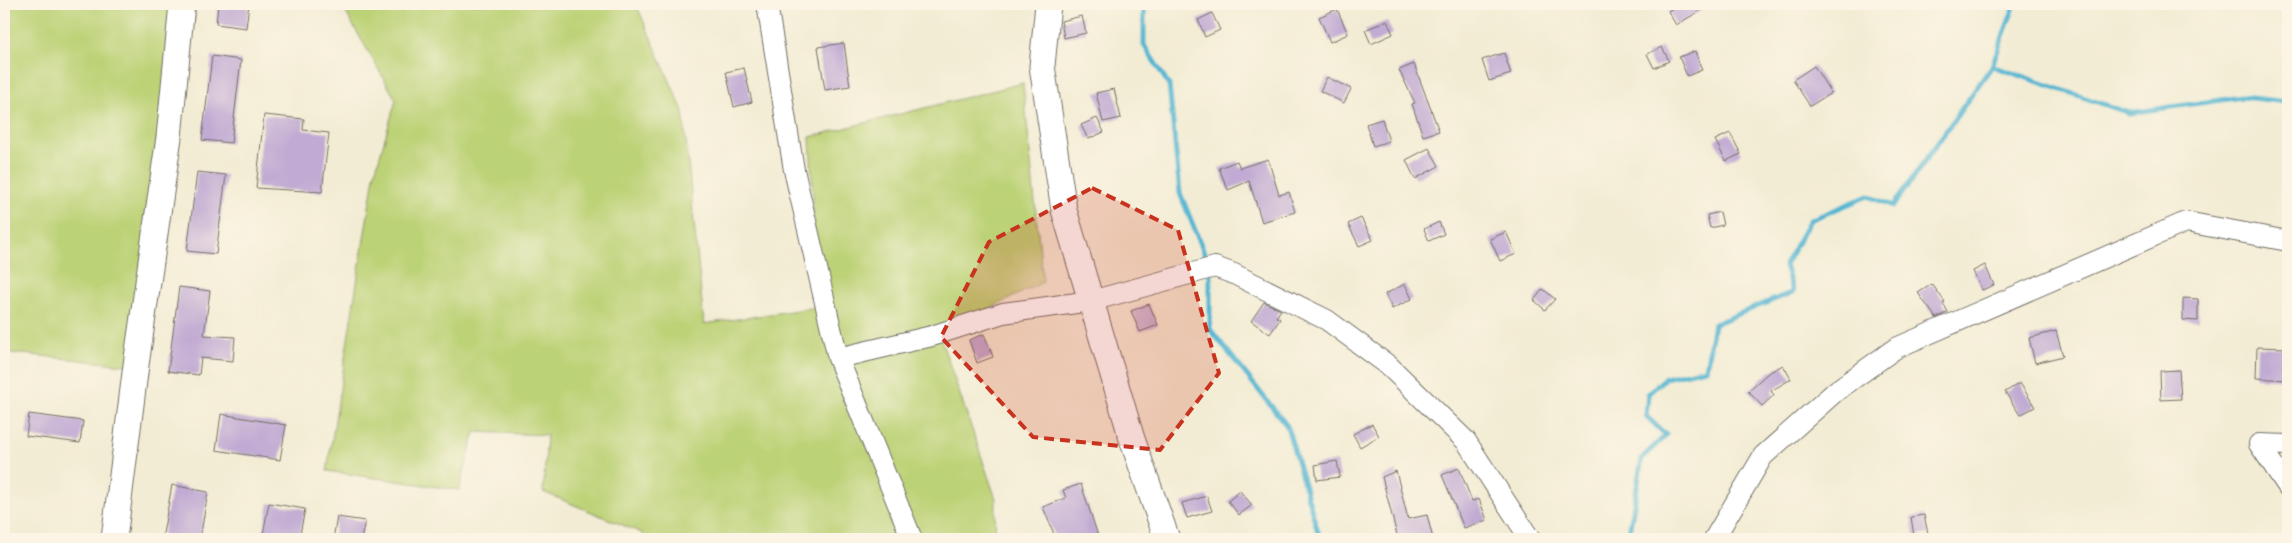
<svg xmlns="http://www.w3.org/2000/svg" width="2292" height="543" viewBox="0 0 2292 543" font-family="Mali,sans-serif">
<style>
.green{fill:#bcd276;stroke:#747e50}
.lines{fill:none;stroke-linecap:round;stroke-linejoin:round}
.stream{stroke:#53b6d2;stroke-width:5}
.building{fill:#c1aad3}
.minor-casing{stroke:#716f66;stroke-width:22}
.tertiary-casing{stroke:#716f66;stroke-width:27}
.minor{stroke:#fff;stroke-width:20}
.tertiary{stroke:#fff;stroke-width:25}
.marked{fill:#c8321e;fill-opacity:0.2;stroke:#c8321e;stroke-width:4;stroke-dasharray:10 6;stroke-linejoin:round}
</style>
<rect width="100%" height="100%" fill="#fcf5e5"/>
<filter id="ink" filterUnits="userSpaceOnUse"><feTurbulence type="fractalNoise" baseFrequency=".02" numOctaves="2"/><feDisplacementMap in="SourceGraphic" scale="10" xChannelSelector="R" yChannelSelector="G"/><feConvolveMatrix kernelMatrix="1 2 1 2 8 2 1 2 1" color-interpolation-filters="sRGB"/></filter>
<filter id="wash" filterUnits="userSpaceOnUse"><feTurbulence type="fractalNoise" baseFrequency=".0096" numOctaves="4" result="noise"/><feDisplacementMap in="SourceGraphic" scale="20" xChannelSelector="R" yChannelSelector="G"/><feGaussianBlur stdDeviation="1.12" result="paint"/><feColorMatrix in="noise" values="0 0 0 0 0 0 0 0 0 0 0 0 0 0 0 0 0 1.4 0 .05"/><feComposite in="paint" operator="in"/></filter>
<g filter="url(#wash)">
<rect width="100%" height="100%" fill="#f3ecd4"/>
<path class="green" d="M4 4H196L144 367 4 352Z
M341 4H636L683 111 704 324 818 307 810 137 1023 83 1043 282 939 334 996 499 995 539H642V533L543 492 547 435 475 432 459 490 327 471 374 176 396 100Z"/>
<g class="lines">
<path class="stream" d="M1144 4V45L1169 85 1180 193 1209 265
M1992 66 2129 113 2242 97 2288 102
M1210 273V329L1287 426 1320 539
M1628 539 1642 458 1666 435 1646 416 1648 394 1665 378 1706 369 1714 324 1793 292 1785 265 1810 220 1868 196 1893 206 1992 66 2015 4"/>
</g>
<g id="blocks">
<path class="building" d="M218 4H249L246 28 216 24Z
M1679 4H1712L1676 25 1668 11Z
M1337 9 1348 34 1330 42 1319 17Z
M1212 13 1220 30 1205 37 1198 20Z
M1082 16 1086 33 1064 38 1061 21Z
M1387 21 1393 34 1371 44 1365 30Z
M844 43 850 86 825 90 818 47Z
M1662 47 1669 61 1654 68 1647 54Z
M1695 51 1702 70 1687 76 1679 57Z
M1504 53 1511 74 1489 81 1482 60Z
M212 56 241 60 231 143 202 140Z
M1414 64 1439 131 1423 136 1412 104 1415 103 1399 70Z
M1814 66 1831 93 1810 106 1793 80Z
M744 68 752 102 734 107 726 72Z
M1327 77 1351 89 1344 103 1320 91Z
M1114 89 1121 118 1103 122 1096 93Z
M264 115 304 119 303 130 329 133 322 192 256 188Z
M1097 118 1104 132 1088 139 1081 125Z
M1382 119 1389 141 1373 146 1366 124Z
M1730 133 1741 154 1726 161 1715 140Z
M1429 148 1439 166 1415 179 1406 160Z
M1268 159 1279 195 1289 192 1295 212 1262 222 1249 181 1228 190 1219 168 1237 161 1240 168Z
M197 172 226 175 216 254 187 251Z
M1720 212 1723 225 1710 228 1707 215Z
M1361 218 1373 240 1359 246 1348 224Z
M1439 222 1444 234 1429 241 1424 229Z
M1506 232 1516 254 1500 261 1490 239Z
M1985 265 1994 285 1982 290 1973 271Z
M1405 284 1412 299 1392 309 1385 294Z
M1932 284 1945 302 1943 303 1948 312 1936 318 1918 293Z
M179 287 210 291 204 335 235 337 233 361 201 358 199 375 168 371Z
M1543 289 1555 299 1545 310 1534 300Z
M2183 298 2198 299V321L2183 320Z
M1264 302 1281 310 1276 317 1280 319 1270 334 1251 321Z
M1149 304 1158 325 1140 332 1131 311Z
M2056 331 2063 356 2035 363 2029 338Z
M984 334 993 357 977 363 969 340Z
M2257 347 2288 348V380L2256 378Z
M1783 365 1791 379 1771 391 1774 395 1762 406 1748 391 1768 373Z
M2179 370 2181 399 2161 400 2160 371Z
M2020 383 2035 407 2020 415 2005 392Z
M29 414 83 421 80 443 26 436Z
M221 414 286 425 280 460 216 450Z
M1372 424 1379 436 1360 447 1353 434Z
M1337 461 1340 477 1317 480 1315 465Z
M1459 468 1472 501 1479 499 1487 520 1464 528 1442 475Z
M1396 471 1408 519 1427 515 1433 539H1398L1382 477Z
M1081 484 1099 539H1056L1043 507 1066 498 1063 490Z
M172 485 208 492 200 539H162Z
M1240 491 1252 505 1239 515 1228 501Z
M1207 496 1212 511 1187 518 1182 503Z
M269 503 305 509 299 539H262Z
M1924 515 1928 534 1914 536 1911 517Z
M337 517 365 521 361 539H333Z"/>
</g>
</g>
<g filter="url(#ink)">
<use href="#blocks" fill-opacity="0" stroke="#716f66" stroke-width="1"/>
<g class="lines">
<g class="minor-casing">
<path id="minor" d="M767 4 794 170 838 358 912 539
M838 358 932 336 1003 313 1091 301 1215 267 1234 274 1327 320 1388 365 1466 441 1530 539
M2259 444 2288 487
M2259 444 2288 445
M1714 539 1763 456 1836 391 1896 348 2186 222 2288 241"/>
</g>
<g class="tertiary-casing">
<path id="tertiary" d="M1048 4 1042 66 1064 210 1132 439 1167 539
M114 539 136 365 169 137 182 4"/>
</g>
<use href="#minor" class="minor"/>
<use href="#tertiary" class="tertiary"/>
</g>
</g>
<path class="marked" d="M1092 188 1178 230 1219 373 1160 450 1033 437 941 337 989 242Z"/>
<rect width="2292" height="543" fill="none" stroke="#fcf5e5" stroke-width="20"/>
</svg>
